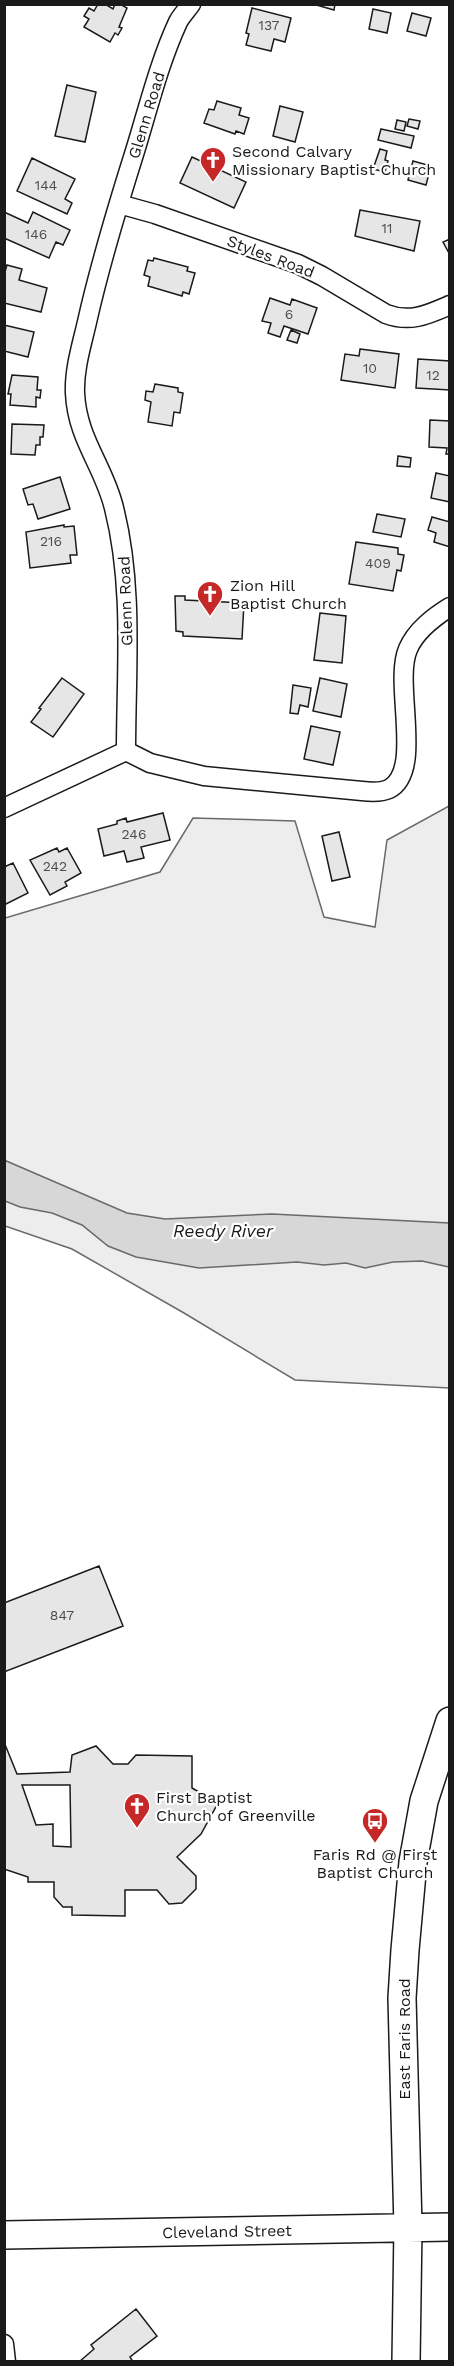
<svg xmlns="http://www.w3.org/2000/svg" width="454" height="2366" viewBox="0 0 454 2366" font-family="'Work Sans',sans-serif">
<style>
.green{fill:#ededed;stroke:#6a6a6a;stroke-width:1.5}
.water{fill:#d7d7d7;stroke:#6a6a6a;stroke-width:1.5}
.building{fill:#e6e6e6;stroke:#1a1a1a;stroke-width:1.5;fill-rule:evenodd}
.lines{fill:none;stroke-linecap:round;stroke-linejoin:round}
.street-casing{stroke:#1a1a1a;stroke-width:21}
.secondary-casing{stroke:#1a1a1a;stroke-width:30}
.street{stroke:#fff;stroke-width:18}
.secondary{stroke:#fff;stroke-width:27}
.labels{text-anchor:middle;stroke-width:4.5;stroke-linejoin:round;paint-order:stroke}
.number-label{font-size:14px;fill:#4d4d4d}
.street-label{font-size:16px;fill:#1a1a1a;stroke:#fff}
.poi-label{font-size:16px;fill:#1a1a1a;stroke:#fff;text-anchor:start}
.water-label{font-size:18px;font-style:italic;fill:#1a1a1a;stroke:#fff}
</style>
<rect width="100%" height="100%" fill="#fff"/>
<path class="green" d="M449 806V1388L295 1380 184 1313 72 1249 5 1226V918L160 872 193 818 295 821 324 917 375 927 387 840Z"/>
<path class="water" d="M4 1160 127 1213 165 1219 272 1214 449 1223V1267L422 1261 393 1262 365 1268 346 1263 324 1265 297 1262 199 1268 136 1257 108 1246 82 1225 52 1213 20 1207 5 1201Z"/>
<path class="building" d="M98 4H105L113 9 115 4H120L127 8 119 27 122 28 118 35 115 33 110 42 84 27 89 19 84 16 89 8 94 11Z
M313 4H335L334 10Z
M252 8 291 18 285 42 274 39 271 51 246 45 249 34 246 33Z
M373 9 391 13 387 33 369 29Z
M412 13 431 18 426 36 407 31Z
M67 85 96 92 85 142 55 136Z
M217 101 241 108 239 115 249 118 244 134 236 131 235 134 204 123 209 109 214 110Z
M280 106 303 112 295 142 273 136Z
M409 119 420 121 418 129 407 126Z
M397 120 406 122 404 131 395 129Z
M381 129 414 136 411 148 378 140Z
M380 149 387 151 385 160 388 161 385 172 373 169Z
M192 157 246 182 234 208 180 183Z
M32 158 75 179 65 199 72 203 67 214 17 191Z
M413 161 431 166 426 185 408 180Z
M360 210 420 221 414 251 355 236Z
M4 212 28 223 33 212 70 230 63 245 56 242 49 258 4 238Z
M450 239V255L443 242Z
M154 258 188 267 187 271 195 273 189 294 183 292 182 296 148 286 150 277 144 275 148 260 153 261Z
M7 265 22 269 19 280 47 288 41 312 4 303V275Z
M270 298 290 305 292 299 317 308 308 334 284 326 280 337 268 333 271 323 262 321Z
M4 325 34 332 28 357 4 351Z
M291 330 300 334 297 343 287 340Z
M360 349 399 354 395 388 341 380 345 354 359 356Z
M418 359 450 361V390L416 388Z
M12 375 38 377 37 390H41L40 398 36 397V407L10 405 11 394H8Z
M155 384 178 388V392L183 393 180 413 174 412 172 426 148 422 151 402 145 400 146 391 153 392Z
M430 420 450 421V454H446L447 448 429 447Z
M12 424 44 425 43 437H40V445H36L35 455 11 454Z
M398 456 411 458 410 467 397 466Z
M436 473 450 476V502L431 498Z
M60 477 70 509 38 519 33 504 28 505 23 489Z
M377 514 405 519 401 537 373 532Z
M432 517 450 522V547L434 542 436 533 428 530Z
M64 525V527L74 526 77 555H70L71 563 30 568 26 532Z
M356 542 398 548V554L404 555 401 571 397 570 393 591 349 584Z
M175 596H185V600L244 603 242 639 183 636V632L176 631Z
M320 613 346 616 342 663 314 660Z
M62 678 84 694 53 737 31 722 41 709 39 708Z
M320 678 347 684 341 717 313 711Z
M293 685 311 688 308 707 300 705 298 714 290 713Z
M311 726 340 732 333 765 304 759Z
M163 813 170 840 141 847 144 858 127 862 124 851 104 856 98 829 117 824V821L126 818 127 822Z
M339 832 350 877 332 881 322 836Z
M57 848 59 852 67 848 81 873 65 882 67 886 50 895 30 860Z
M13 863 28 893 4 905V867Z
M99 1566 123 1626 4 1672V1603Z
M4 1742 17 1774 70 1772 72 1755 96 1746 113 1764H128L136 1755 192 1756V1788L218 1803 201 1834 177 1857 196 1876V1889L182 1903 169 1904 157 1890H125V1916L72 1915V1907H63L54 1897V1882H28V1877L4 1869ZM22 1785H70L71 1847 53 1846V1824L36 1825Z
M136 2309 157 2336 130 2357 133 2362H79L94 2349 91 2345Z"/>
<g class="lines">
<g class="street-casing">
<path id="street" d="M119 204 155 214 298 264 322 276 386 314C410 323 427 315 450 305
M126 751C126 670 134 587 114 508 104 466 77 439 75 393 74 369 82 344 87 322 100 264 117 208 135 151 148 109 159 63 178 22 181 16 187 10 191 4
M126 751 150 763 204 776 362 791C370 792 380 793 389 789 424 771 393 683 408 649 416 630 434 617 450 607
M4 808 126 751
M4 2344 6 2362"/>
</g>
<g class="secondary-casing">
<path id="secondary" d="M4 2235 450 2227
M406 2362 408 2227 402 1998 405 1950 413 1862 424 1801 450 1721"/>
</g>
<use href="#street" class="street"/>
<use href="#secondary" class="secondary"/>
</g>
<defs>
<g id="church-pin" transform="scale(1.35)"><path d="M0 17L-7.5 6A9.5 9.5 0 1 1 7.5 6Z" fill="#c62828" stroke="#fff"/><path d="M-1.2-6h2.4v3.5h3.3v2.4h-3.3V6h-2.4V-.1h-3.3v-2.4h3.3Z" fill="#fff"/></g>
<g id="bus-pin" transform="scale(1.35)"><path d="M0 17L-7.5 6A9.5 9.5 0 1 1 7.5 6Z" fill="#c62828" stroke="#fff"/><path d="M-5-6H5V4H4V6H2V4H-2V6H-4V4H-5ZM-3.5-4V0h7V-4ZM-3.5 1.2v1.5H-2V1.2ZM2 1.2v1.5H3.5V1.2Z" fill="#fff"/></g>
</defs>
<g fill-rule="evenodd">
<use href="#church-pin" x="213" y="160"/>
<use href="#church-pin" x="210" y="594"/>
<use href="#church-pin" x="137" y="1806"/>
<use href="#bus-pin" x="375" y="1821"/>
</g>
<g class="labels">
<g class="number-label">
<text x="269" y="30">137</text>
<text x="46" y="190">144</text>
<text x="387" y="233">11</text>
<text x="36" y="239">146</text>
<text x="289" y="319">6</text>
<text x="370" y="373">10</text>
<text x="433" y="380">12</text>
<text x="51" y="546">216</text>
<text x="378" y="568">409</text>
<text x="134" y="839">246</text>
<text x="55" y="871">242</text>
<text x="62" y="1620">847</text>
</g>
<g class="street-label">
<text transform="translate(146 115) rotate(-73)" y="6">Glenn Road</text>
<text transform="translate(271 256) rotate(21)" y="6">Styles Road</text>
<text transform="translate(125 601) rotate(-92)" y="6">Glenn Road</text>
<text transform="translate(404 2039) rotate(-90)" y="6">East Faris Road</text>
<text transform="translate(227 2231) rotate(-1)" y="6">Cleveland Street</text>
</g>
<g class="poi-label">
<text x="232" y="157">Second Calvary<tspan x="232" dy="18">Missionary Baptist Church</tspan></text>
<text x="230" y="591">Zion Hill<tspan x="230" dy="18">Baptist Church</tspan></text>
<text x="156" y="1803">First Baptist<tspan x="156" dy="18">Church of Greenville</tspan></text>
<text x="375" y="1860" text-anchor="middle">Faris Rd @ First<tspan x="375" dy="18">Baptist Church</tspan></text>
</g>
<g class="water-label">
<text x="223" y="1237">Reedy River</text>
</g>
</g>
<rect width="454" height="2366" fill="none" stroke="#1a1a1a" stroke-width="12"/>
</svg>
